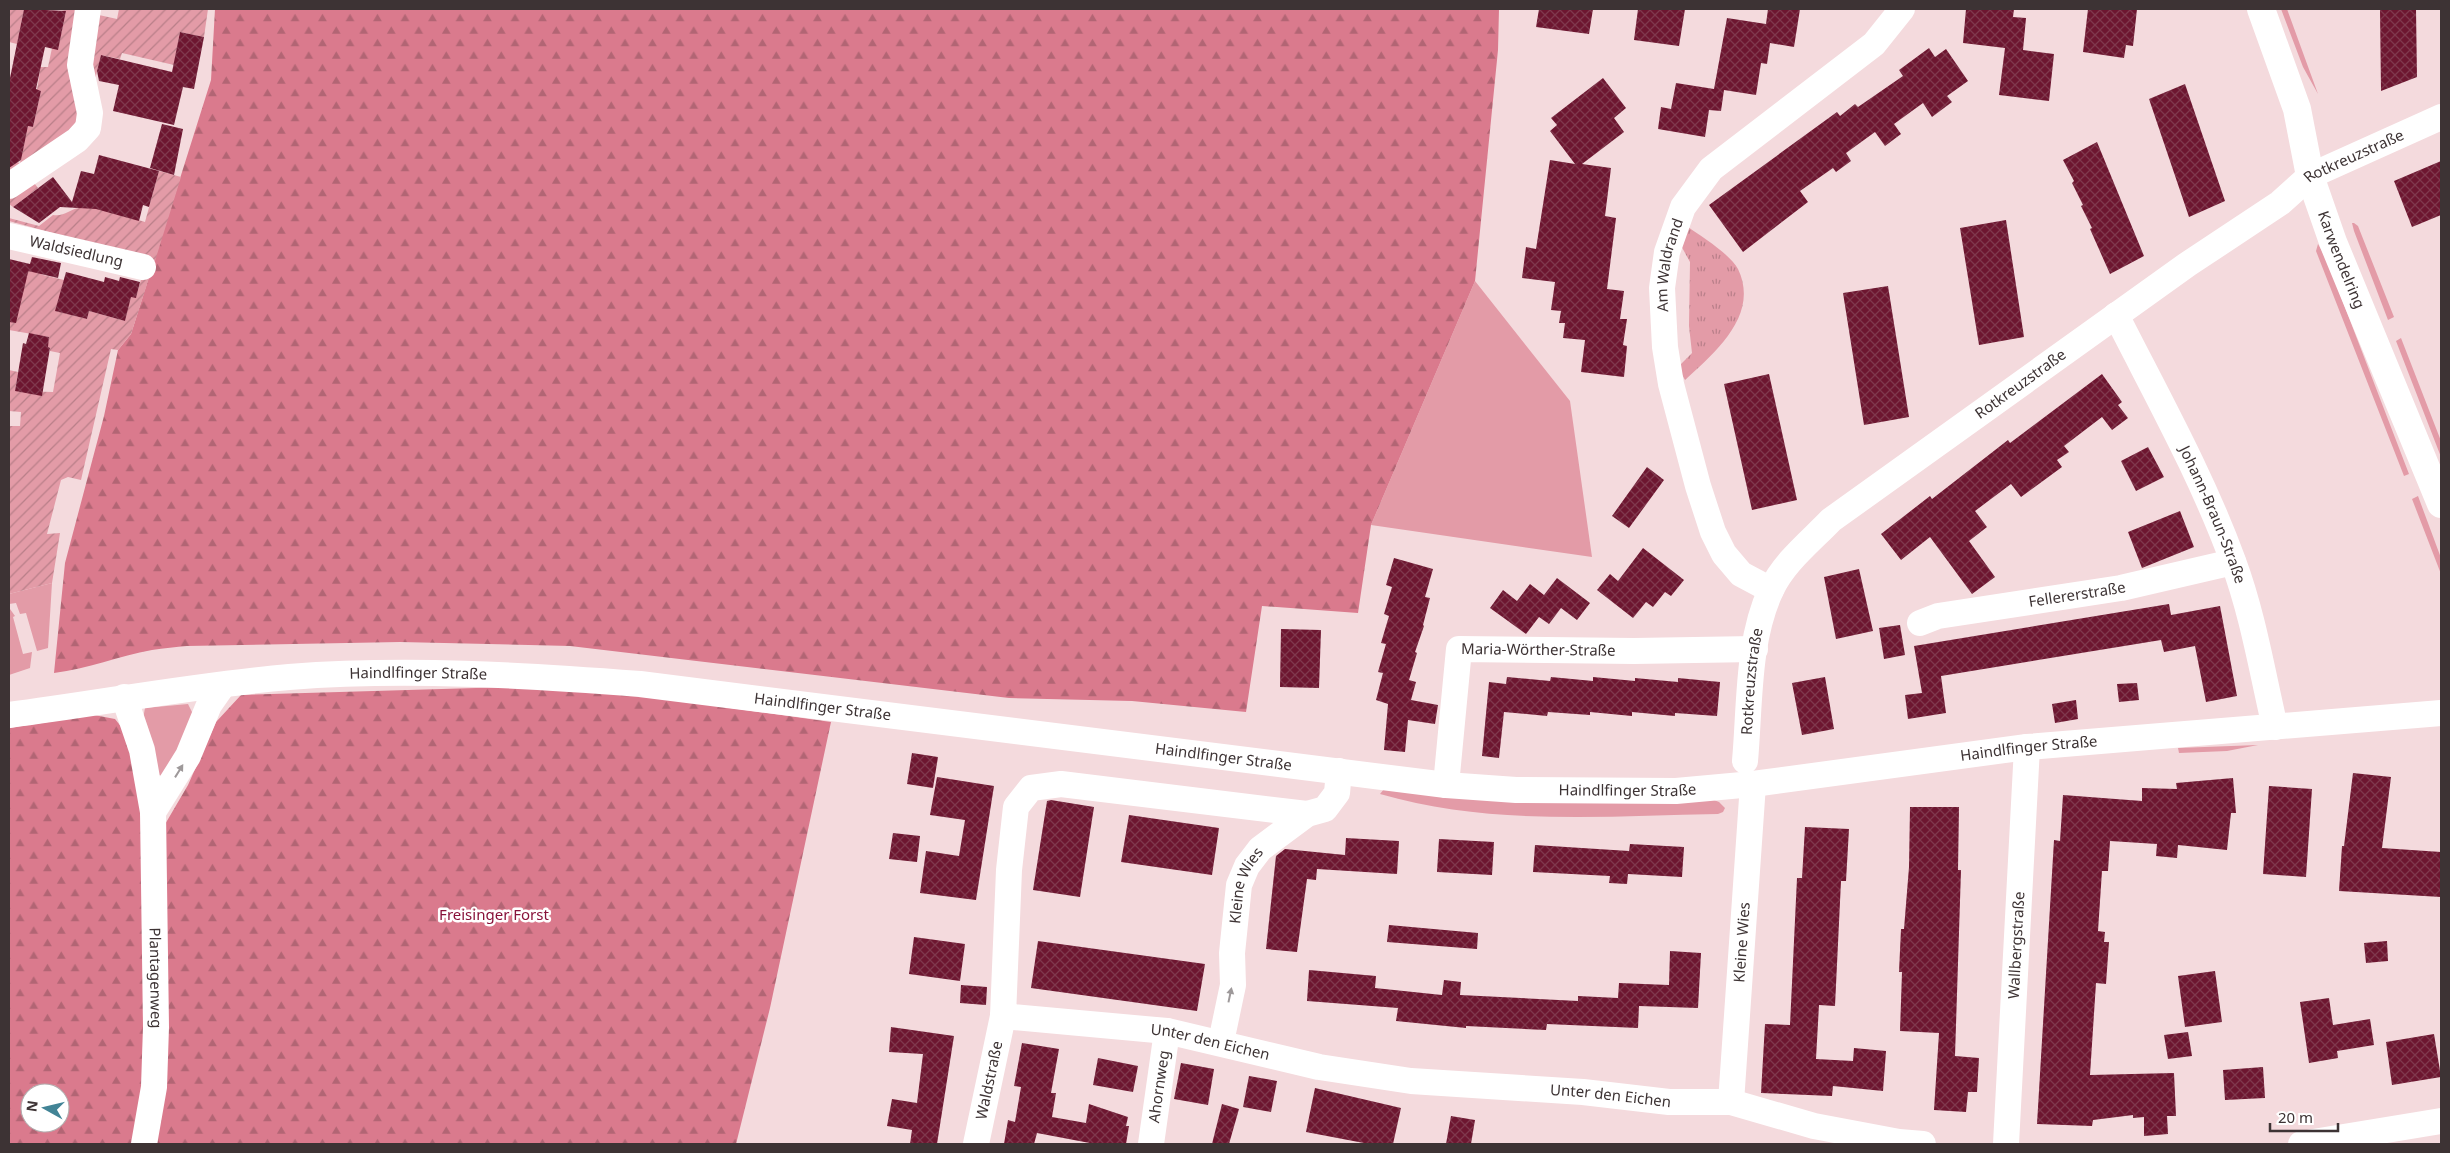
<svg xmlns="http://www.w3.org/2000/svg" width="2450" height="1153" viewBox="0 0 2450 1153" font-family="'Noto Sans',sans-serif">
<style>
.grass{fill:#e39ba7}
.forest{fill:url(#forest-firs);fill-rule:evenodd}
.park{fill:url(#park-tufts)}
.garden{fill:url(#garden-furrows)}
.building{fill:url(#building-cross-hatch)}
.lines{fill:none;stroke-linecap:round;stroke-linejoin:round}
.minor{stroke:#fff;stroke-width:26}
.major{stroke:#fff;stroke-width:28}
.oneway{fill:#9e999a}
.labels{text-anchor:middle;stroke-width:5;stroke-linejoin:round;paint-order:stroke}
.street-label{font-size:15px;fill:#3d3334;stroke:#fff}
.park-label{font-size:15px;fill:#88123a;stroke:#fff}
</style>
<defs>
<pattern id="forest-firs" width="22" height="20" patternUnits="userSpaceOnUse" patternTransform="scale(1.25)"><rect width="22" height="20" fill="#da7a8d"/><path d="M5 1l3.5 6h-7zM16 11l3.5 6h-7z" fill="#b26574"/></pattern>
<pattern id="park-tufts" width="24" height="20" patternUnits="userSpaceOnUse" patternTransform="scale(1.25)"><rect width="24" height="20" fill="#e39ba7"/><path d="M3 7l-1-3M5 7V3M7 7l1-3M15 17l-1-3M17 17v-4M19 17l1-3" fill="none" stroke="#b97f89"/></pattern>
<pattern id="garden-furrows" width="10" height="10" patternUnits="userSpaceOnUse" patternTransform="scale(1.25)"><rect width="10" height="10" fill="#e39ba7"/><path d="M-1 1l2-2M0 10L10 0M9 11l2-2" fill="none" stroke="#b97f89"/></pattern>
<pattern id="building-cross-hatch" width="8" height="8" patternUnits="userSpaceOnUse" patternTransform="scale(1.25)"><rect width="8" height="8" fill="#6d1630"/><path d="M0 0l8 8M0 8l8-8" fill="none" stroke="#7f384d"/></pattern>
</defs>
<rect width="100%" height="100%" fill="#f4dadd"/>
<path class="grass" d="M2281 9H2287L2318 94 2303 67Z
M2354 223 2358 226 2394 317 2388 320 2354 231 2352 223Z
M2318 244 2326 258 2409 474 2404 476 2316 251Z
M1475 281 1570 401 1592 557 1371 525Z
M2401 338 2441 441V457L2396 341Z
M2418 496 2441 558V574L2412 499Z
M52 583 48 648 37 651 26 613 20 614 16 603 9 604V594Z
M10 609 15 616 13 617 23 654 32 652 30 668 9 675Z
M188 704 195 718 165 777 156 774 143 719 145 708Z
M2258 745 2227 751 2179 753 2178 748Z
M1384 789 1714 800 1719 802 1725 808 1723 812 1718 814C1606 816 1490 826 1380 794Z"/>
<path class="forest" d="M215 9H1499L1498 50 1475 281 1371 525 1358 613 1262 606 1246 712 1132 701 1009 698 570 646 400 642 187 646C176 647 164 648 152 650 119 656 88 669 54 673L65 563 104 416 118 350 131 334 211 80Z
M511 687 645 696 831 722 770 1008 736 1144H157L167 1055 164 826 188 785 216 722 241 695Z
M94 715 115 719 123 729 145 801 147 922 141 1107 133 1144H9V728ZM30 1093H60V1123H30Z"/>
<path class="park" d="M1688 227C1701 236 1731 255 1738 269 1760 315 1715 352 1685 380L1678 367 1692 353 1689 326 1690 262 1679 242Z"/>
<path class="garden" d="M9 9H24L17 44 9 42Z
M56 9H80L79 115 72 130 9 173V160L20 163 28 126 33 127 41 91 37 90 40 71 37 67H48L52 48 58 49 66 11Z
M119 9H208L204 37 180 32 174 65 122 53 120 59 101 55 95 80 89 57 99 15 117 19Z
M159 171 181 177 155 261 9 221V218L39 226 53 215C64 217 70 209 79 208 99 204 126 217 145 222Z
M31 179 38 188 13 207 9 204V195Z
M29 268 43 275 64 280 56 311 87 319 89 311 125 321 131 296 136 297 142 276 149 278 131 334 118 350 111 349 81 480 68 477 61 480 47 534 60 533 52 583 9 594V426H20L21 412 9 411V370L18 372 15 391 53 392 60 353 50 351V348L47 347 49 337 9 330V293Z"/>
<path class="building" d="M24 9 66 11 58 50 45 47 36 89 41 91 33 127 28 126 21 160 9 168V83Z
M1539 9H1593L1589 34 1536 27Z
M1638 9H1685L1679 46 1634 40Z
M1768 9H1800L1794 47 1770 43 1767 64 1761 63 1756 95 1724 90 1721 111 1709 110 1705 137 1658 129 1661 107 1671 109 1676 83 1714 89 1727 18 1766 24Z
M1966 9H2014L2013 17 2026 18 2023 50 2054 54 2049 101 1999 95 2005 48 1963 43Z
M2088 9H2137L2133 46 2126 45 2124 58 2083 52Z
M2380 9H2416L2417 77 2381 91Z
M180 32 204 37 194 89 183 87 174 125 113 111 119 85 99 81 97 71 101 55 172 72Z
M1929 48 1935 57 1946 49 1968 81 1947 96 1952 102 1932 117 1923 103 1894 124 1901 134 1885 146 1875 132 1846 153 1851 161 1836 172 1833 168 1800 191 1808 202 1743 252 1709 205 1837 112 1840 116 1855 104 1858 107 1903 76 1899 70Z
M1603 78 1626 108 1614 118 1624 132 1582 164 1611 168 1605 216 1616 218 1607 289 1624 291 1620 319H1627L1623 345 1627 346 1624 377 1581 372 1585 340 1563 338 1565 323H1559L1561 311 1551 310 1555 282 1522 278 1526 247 1536 249 1550 160 1575 164 1550 131 1557 125 1551 118Z
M2185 84 2225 201 2189 217 2149 99Z
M162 124 183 129 174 175 150 168Z
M2097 142 2144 256 2110 274 2090 229 2092 228 2081 206 2083 205 2072 183 2074 181 2063 160Z
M99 155 159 171 149 207 143 205 139 221 96 209 60 207 39 223 13 207 53 177 72 202 81 171 94 174Z
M2441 161V215L2412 227 2394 181Z
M2006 220 2024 337 1979 345 1960 228Z
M32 257 61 263 58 278 28 271Z
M9 259 30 264 16 323 9 322Z
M66 272 104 282 105 277 119 281 120 277 140 282 136 298 131 297 125 321 89 311 87 319 55 311Z
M1888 286 1909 417 1864 425 1843 293Z
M29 333 49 337 48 347 50 348 42 396 15 391 23 343 26 344Z
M1769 374 1797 500 1752 510 1724 384Z
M2102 374 2122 402 2118 405 2128 418 2112 430 2102 417 2064 446 2069 452 2057 460 2062 467 2021 497 2011 484 1975 511 1987 527 1969 541 1995 577 1972 594 1930 537 1901 560 1881 534 1930 496 1932 499 2008 440 2010 443Z
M2148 447 2164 477 2136 491 2121 461Z
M1647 467 1664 480 1629 528 1612 516Z
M2180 511 2194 547 2142 568 2128 532Z
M1643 548 1684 580 1671 596 1665 592 1653 607 1646 602 1633 618 1597 590 1610 574 1618 581Z
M1394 558 1433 569 1425 597 1430 598 1423 625 1424 626 1415 652 1417 653 1409 680 1416 682 1411 700 1438 705 1435 724 1408 720 1405 752 1384 750 1388 704 1376 700 1383 673 1378 672 1386 644 1381 643 1389 616 1384 614 1392 587 1386 585Z
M1859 569 1873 631 1836 639 1824 577Z
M1557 578 1590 603 1577 620 1561 608 1549 624 1539 617 1526 634 1490 608 1503 590 1517 601 1530 584 1544 595Z
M2169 604 2171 615 2220 606 2237 696 2206 702 2195 646 2164 652 2161 640 1941 676 1946 713 1908 719 1905 695 1922 693 1914 646Z
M1900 625 1905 655 1884 659 1879 628Z
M1281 629 1321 630 1319 688 1280 687Z
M1507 677 1550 681 1551 677 1593 681V677L1635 681V678L1678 682V678L1720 682 1717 716 1675 713V716L1632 712V716L1590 712V715L1548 712 1547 716 1504 712 1499 758 1482 756 1489 682 1506 684Z
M1825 677 1834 729 1802 735 1792 683Z
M2137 683 2139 700 2119 702 2117 684Z
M2076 700 2078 719 2055 723 2052 704Z
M912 753 938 757 933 788 907 784Z
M2353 773 2391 777 2382 848 2441 852V897L2339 891 2342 846H2344Z
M937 777 994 786 976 900 920 893 926 851 959 856 965 820 930 815Z
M2233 778 2236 813H2231L2227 850 2178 845 2177 858 2156 856 2157 844 2110 841 2108 871H2102L2098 931 2105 932 2104 942H2109L2106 984 2096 983 2090 1075 2174 1073 2176 1116H2167L2168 1134 2144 1136V1117L2133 1118V1115L2093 1120 2092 1126 2037 1124 2054 840 2060 841 2063 795 2142 801V788L2177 789 2176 783Z
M2269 786 2312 789 2306 877 2263 874Z
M1051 800 1094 807 1080 897 1033 890 1047 801Z
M1910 807H1959L1958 870H1961L1955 1056 1979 1058 1977 1092H1968L1966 1112 1934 1110 1939 1033 1900 1031 1902 972H1899L1901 929H1904L1909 867Z
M1129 815 1219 828 1212 875 1121 862Z
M1805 827 1849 829 1846 881H1841L1835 1006 1819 1005 1816 1059 1853 1061 1854 1048 1886 1051 1883 1091 1833 1086 1832 1096 1761 1093 1765 1024 1790 1025 1797 878H1802Z
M893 833 920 836 917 862 889 859Z
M1346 838 1399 841 1397 874 1317 869 1316 880 1307 879 1297 952 1266 949 1276 856 1285 849 1345 855Z
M1439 839 1494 842 1492 875 1437 872Z
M1630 844 1684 847 1682 877 1628 874 1627 884 1609 883 1610 876 1533 872 1535 845 1629 851Z
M1389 925 1478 933 1477 949 1387 942Z
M914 937 965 944 960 981 909 974Z
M1038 941 1205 964 1197 1011 1031 988Z
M2387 941 2388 961 2366 963 2364 943Z
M1670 951 1701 953 1698 1008 1639 1006 1638 1028 1547 1024 1546 1030 1466 1026V1028L1396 1021 1398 1008 1307 1001 1309 970 1376 976 1375 988 1442 995 1444 980 1461 982 1460 995 1578 1001V996L1618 998 1619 983 1669 985Z
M2215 971 2222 1022 2185 1027 2178 976Z
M961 985 987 987 986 1005 960 1003Z
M2329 998 2333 1025 2370 1019 2374 1045 2337 1051 2338 1058 2309 1063 2300 1002Z
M891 1027 954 1036 937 1144H910L912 1130 887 1126 892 1099 917 1103 923 1054 889 1052Z
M2188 1032 2192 1056 2168 1059 2164 1035Z
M2434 1034 2441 1077 2392 1085 2386 1042Z
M1022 1043 1059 1049 1051 1093H1056L1052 1117 1086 1123 1089 1104 1128 1117 1126 1126H1129L1126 1144H1095L1037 1133 1034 1144H1004L1008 1120 1015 1122 1021 1087 1014 1086Z
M1098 1058 1138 1066 1133 1092 1093 1085Z
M1181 1063 1214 1069 1208 1105 1174 1099Z
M2263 1067 2265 1098 2225 1100 2223 1070Z
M1249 1076 1277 1081 1271 1112 1243 1107Z
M1315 1088 1401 1108 1393 1144H1369L1306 1132Z
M1222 1104 1239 1109 1229 1144H1212Z
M1451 1116 1475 1120 1471 1144H1446Z"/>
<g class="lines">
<g class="minor">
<path d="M9 186 77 140 88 128 90 113 80 65 88 9"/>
<path id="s1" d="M9 236 143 267"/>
<path id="s2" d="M2116 315C2157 396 2202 476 2233 561 2253 615 2262 671 2275 727"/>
<path id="s3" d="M1771 590 1741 574 1724 554 1713 532 1698 486 1671 384 1665 347 1662 288 1667 252 1683 207 1711 169 1874 44 1902 9"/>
<path id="s4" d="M1920 623 1938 616 2121 588 2233 562"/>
<path id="s5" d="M124 697 142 750 153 812 156 1027 154 1087 144 1144"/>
<path id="s6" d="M9 715C102 703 195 685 289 677 406 668 523 675 640 684L1446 785 1516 790 1676 791 1753 784 2027 747 2441 713"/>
<path id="s7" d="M1745 761C1750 706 1747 641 1771 590 1784 562 1810 542 1831 520L2188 264 2280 203 2310 176 2441 117"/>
<path id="s8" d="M1446 785 1459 649 1634 651 1755 649"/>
<path d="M153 812 188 756 209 705 223 685"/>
<path id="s9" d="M1307 814 1061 784 1031 788 1016 807 1009 870 1003 1016 1167 1031 1319 1067 1411 1081 1583 1092 1669 1102H1731L1814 1126 1899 1142 1923 1144"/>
<path id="s10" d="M1221 1042 1233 985 1232 953 1239 885 1247 866 1260 849 1307 814 1325 809 1337 793 1339 771"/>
<path id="s11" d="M1731 1102 1753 784"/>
<path id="s12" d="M976 1144 1003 1016"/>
<path id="s13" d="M1151 1144 1167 1031"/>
<path id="s14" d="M2006 1144 2027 747"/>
<path d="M2301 1144 2441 1121"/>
</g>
<path class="major" id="s15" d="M2261 9 2297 109 2310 176 2333 242 2441 504"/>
</g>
<defs><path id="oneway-solid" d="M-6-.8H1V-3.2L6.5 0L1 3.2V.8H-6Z" transform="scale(1.25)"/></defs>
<g class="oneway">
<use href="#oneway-solid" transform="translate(179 771) rotate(-58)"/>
<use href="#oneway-solid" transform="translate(1230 995) rotate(-78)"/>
</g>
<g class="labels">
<g class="street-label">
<text dy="5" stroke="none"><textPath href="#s7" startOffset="905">Rotkreuzstraße</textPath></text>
<text dy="5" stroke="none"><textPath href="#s1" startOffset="69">Waldsiedlung</textPath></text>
<text dy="5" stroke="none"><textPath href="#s15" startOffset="264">Karwendelring</textPath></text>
<text dy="5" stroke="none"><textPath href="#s3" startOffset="359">Am Waldrand</textPath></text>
<text dy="5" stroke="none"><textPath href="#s7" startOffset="500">Rotkreuzstraße</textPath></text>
<text dy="5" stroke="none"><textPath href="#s2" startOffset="222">Johann-Braun-Straße</textPath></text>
<text dy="5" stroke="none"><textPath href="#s4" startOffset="160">Fellererstraße</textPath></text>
<text dy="5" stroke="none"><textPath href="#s8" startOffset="216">Maria-Wörther-Straße</textPath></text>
<text dy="5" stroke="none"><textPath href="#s6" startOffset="412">Haindlfinger Straße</textPath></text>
<text dy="5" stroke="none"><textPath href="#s7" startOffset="80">Rotkreuzstraße</textPath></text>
<text dy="5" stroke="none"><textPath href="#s6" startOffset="818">Haindlfinger Straße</textPath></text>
<text dy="5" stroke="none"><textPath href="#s6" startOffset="2032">Haindlfinger Straße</textPath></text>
<text dy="5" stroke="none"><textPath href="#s6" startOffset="1222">Haindlfinger Straße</textPath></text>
<text dy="5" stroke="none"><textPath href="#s6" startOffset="1628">Haindlfinger Straße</textPath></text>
<text dy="5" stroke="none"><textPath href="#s10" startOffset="160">Kleine Wies</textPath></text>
<text dy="5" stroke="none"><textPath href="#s11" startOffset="160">Kleine Wies</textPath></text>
<text dy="5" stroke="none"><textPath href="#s14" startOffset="199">Wallbergstraße</textPath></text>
<text dy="5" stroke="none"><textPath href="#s5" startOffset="285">Plantagenweg</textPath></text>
<text dy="5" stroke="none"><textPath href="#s9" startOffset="721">Unter den Eichen</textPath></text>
<text dy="5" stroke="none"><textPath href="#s12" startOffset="65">Waldstraße</textPath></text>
<text dy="5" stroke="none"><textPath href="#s13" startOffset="58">Ahornweg</textPath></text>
<text dy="5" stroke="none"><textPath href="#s9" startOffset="1126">Unter den Eichen</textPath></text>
</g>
<g class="park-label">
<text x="494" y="920">Freisinger Forst</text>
</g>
</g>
<rect width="2450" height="1153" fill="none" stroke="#3d3334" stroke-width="20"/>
<g transform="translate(45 1108) rotate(278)"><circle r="24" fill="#ffffff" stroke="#b1adae"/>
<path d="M0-4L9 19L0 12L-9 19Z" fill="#428496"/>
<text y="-8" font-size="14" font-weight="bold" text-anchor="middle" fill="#3d3334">N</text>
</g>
<path d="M2270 1123v8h68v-8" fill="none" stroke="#3d3334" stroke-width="2.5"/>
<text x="2278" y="1123" font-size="15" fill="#3d3334" stroke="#ffffff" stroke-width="4" paint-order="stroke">20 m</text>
</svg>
